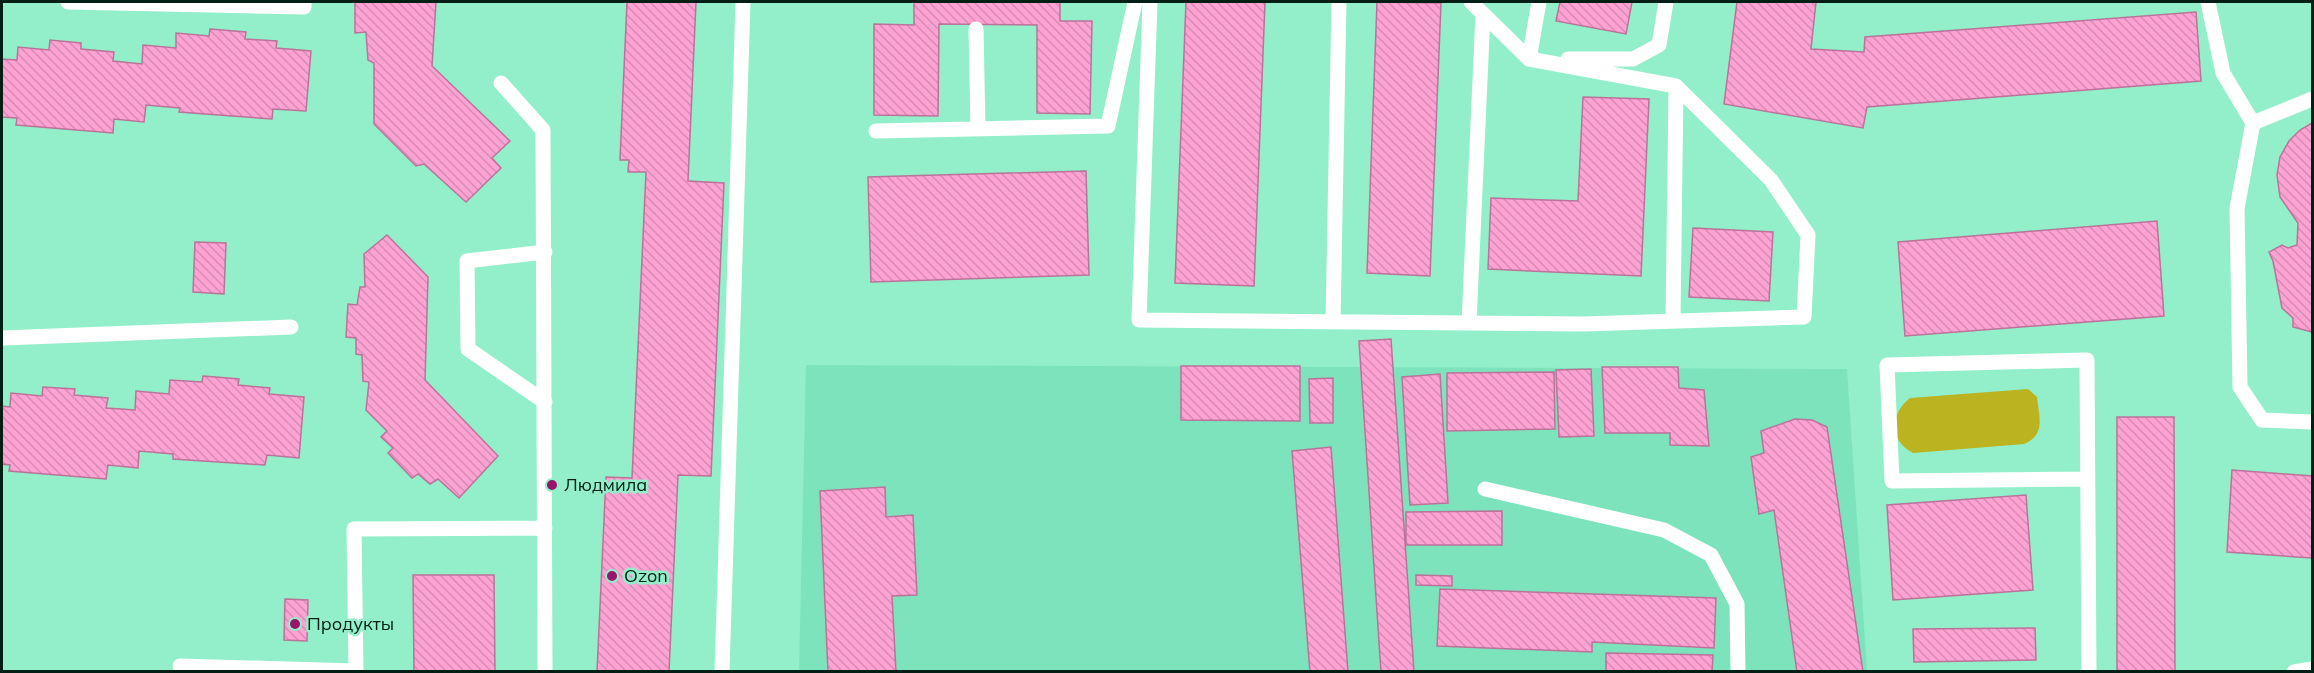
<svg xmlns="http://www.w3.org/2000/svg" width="2314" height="673" viewBox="0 0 2314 673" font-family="Mulish,sans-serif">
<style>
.built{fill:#7de3bc}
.green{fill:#bbb320}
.building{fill:url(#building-back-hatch);stroke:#bb739a;stroke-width:1.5}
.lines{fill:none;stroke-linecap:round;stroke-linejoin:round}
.lane{stroke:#fff;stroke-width:15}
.poi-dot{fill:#97166c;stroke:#92efc9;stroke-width:2}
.labels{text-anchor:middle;stroke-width:5;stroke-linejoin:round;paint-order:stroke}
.poi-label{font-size:18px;fill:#021f15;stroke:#92efc9;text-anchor:start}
</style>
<defs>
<pattern id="building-back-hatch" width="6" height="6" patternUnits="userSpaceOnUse" patternTransform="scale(1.5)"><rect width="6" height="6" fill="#fea2d4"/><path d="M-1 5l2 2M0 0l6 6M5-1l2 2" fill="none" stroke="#d88bb5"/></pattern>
</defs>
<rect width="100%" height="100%" fill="#92efc9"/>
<path class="built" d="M806 365 1847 369 1867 671 799 672Z"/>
<path class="green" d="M2028 389 2037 397C2039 417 2046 435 2024 444L1913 453C1888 440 1890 414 1910 398Z"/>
<path class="building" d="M355 2H436L432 66 510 141 492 158 501 168 466 202 424 164 416 166 374 124V63L368 60 366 32 355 33Z
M627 2H696L688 181 724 183 711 476 678 475 669 672H597L606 477 632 478 646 172H628L629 160H620Z
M914 2H1060V21H1092L1090 114 1037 113V25L939 24 938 116 874 115V24L914 25Z
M1186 2H1265L1254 286 1175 283Z
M1377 2 1441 3 1430 276 1367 273Z
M1560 2H1632L1626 34 1556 21Z
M1737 2H1816L1811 49 1864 52 1865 37 2196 12 2201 81 1867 107 1863 128 1724 104Z
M210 29 246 32 245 39 277 41 276 48 311 51 306 111 273 109 272 119 179 112 180 108 146 105 144 122 114 119 113 133 16 125 17 118 2 117V59L17 60 18 47 49 50 50 40 81 43V49L114 52 113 61 142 64 143 45 176 48V33L209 36Z
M1583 97 1649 99 1641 276 1488 269 1491 198 1578 201Z
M2312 123V332L2293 327V318L2282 308 2273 261 2269 252 2282 245 2288 248 2297 245 2298 223 2280 197 2277 175 2280 157 2289 141 2300 130Z
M1086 171 1089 275 871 282 868 177Z
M2157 221 2164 316 1905 336 1898 242Z
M1693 228 1773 232 1769 301 1689 297Z
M387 235 428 277 425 380 498 456 459 498 438 479 430 484 418 474 412 478 388 453 393 448 381 437 387 431 366 410 369 382 363 381 362 355 356 354V338L346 337 348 304 357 305 360 287H365L364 254Z
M195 242 226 243 224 294 193 292Z
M1391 339 1414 672H1381L1359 341Z
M1181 366H1300V421L1181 420Z
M1602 367H1678L1679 388 1704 390 1709 446 1670 445V433H1605Z
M1591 369 1594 436 1559 437 1556 370Z
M1554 372 1555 429 1447 431V373Z
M1440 374 1448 503 1410 505 1402 377Z
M203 376 239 379 238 385 270 388 269 394 304 397 299 458 267 455 265 465 173 459V454L139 451 138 468 108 465 106 479 9 471 10 465 2 464V406L10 407 11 393 42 396 43 387 75 389 74 395 108 398 106 408 135 410 136 391 169 394 170 380 202 382Z
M1333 378V423H1310L1309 379Z
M2117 417H2174L2175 672H2117Z
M1795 419 1812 420 1827 427 1863 672H1797L1774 510 1759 514 1751 457 1764 453 1761 431Z
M1331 447 1348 672H1310L1292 451Z
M2232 470 2312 476V558L2227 552Z
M885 487 886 517 913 515 917 595 892 596 896 672H828L820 491Z
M2026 495 2033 590 1893 600 1887 505Z
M1502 511V545H1406V512Z
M413 575H494L495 672H414Z
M1416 575 1452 576V586L1416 585Z
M1440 589 1716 598 1714 648 1592 642V652L1437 646Z
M285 599 308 600 307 641 284 640Z
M2035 628 2036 660 1914 662 1913 629Z
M1606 653 1713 655 1712 672H1606Z"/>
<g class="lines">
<path class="lane" d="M68 2 304 7V2
M1150 2 1139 320 1584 324 1804 317 1808 235 1771 180 1676 86 1529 59 1539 2
M1471 2 1529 59H1535
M2208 2 2223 73 2253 123
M976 29 978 129
M1568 59H1633L1659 45 1666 2
M501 83 543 130 545 672
M2312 99 2253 123 2237 208 2240 387 2262 420 2312 422
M876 131 1108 126 1135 2
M545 252 467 261 468 349 545 402
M1673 321 1676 86
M1333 322 1339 2
M1469 323 1483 14
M2 338 291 327
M2087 479 1892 481 1887 365 2087 360 2089 672
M1485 489 1664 530 1711 555 1737 604 1738 672
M180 666 356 671
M356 672 354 529 545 528
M722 672 743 2
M2294 672 2312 669"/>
</g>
<g class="poi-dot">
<circle cx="552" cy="485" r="6"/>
<circle cx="612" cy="576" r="6"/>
<circle cx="295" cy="624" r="6"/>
</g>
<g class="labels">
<g class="poi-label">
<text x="564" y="491">Людмила</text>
<text x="624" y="582">Ozon</text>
<text x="307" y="630">Продукты</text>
</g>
</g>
<rect width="2314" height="673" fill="none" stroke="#021f15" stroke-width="6"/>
</svg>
